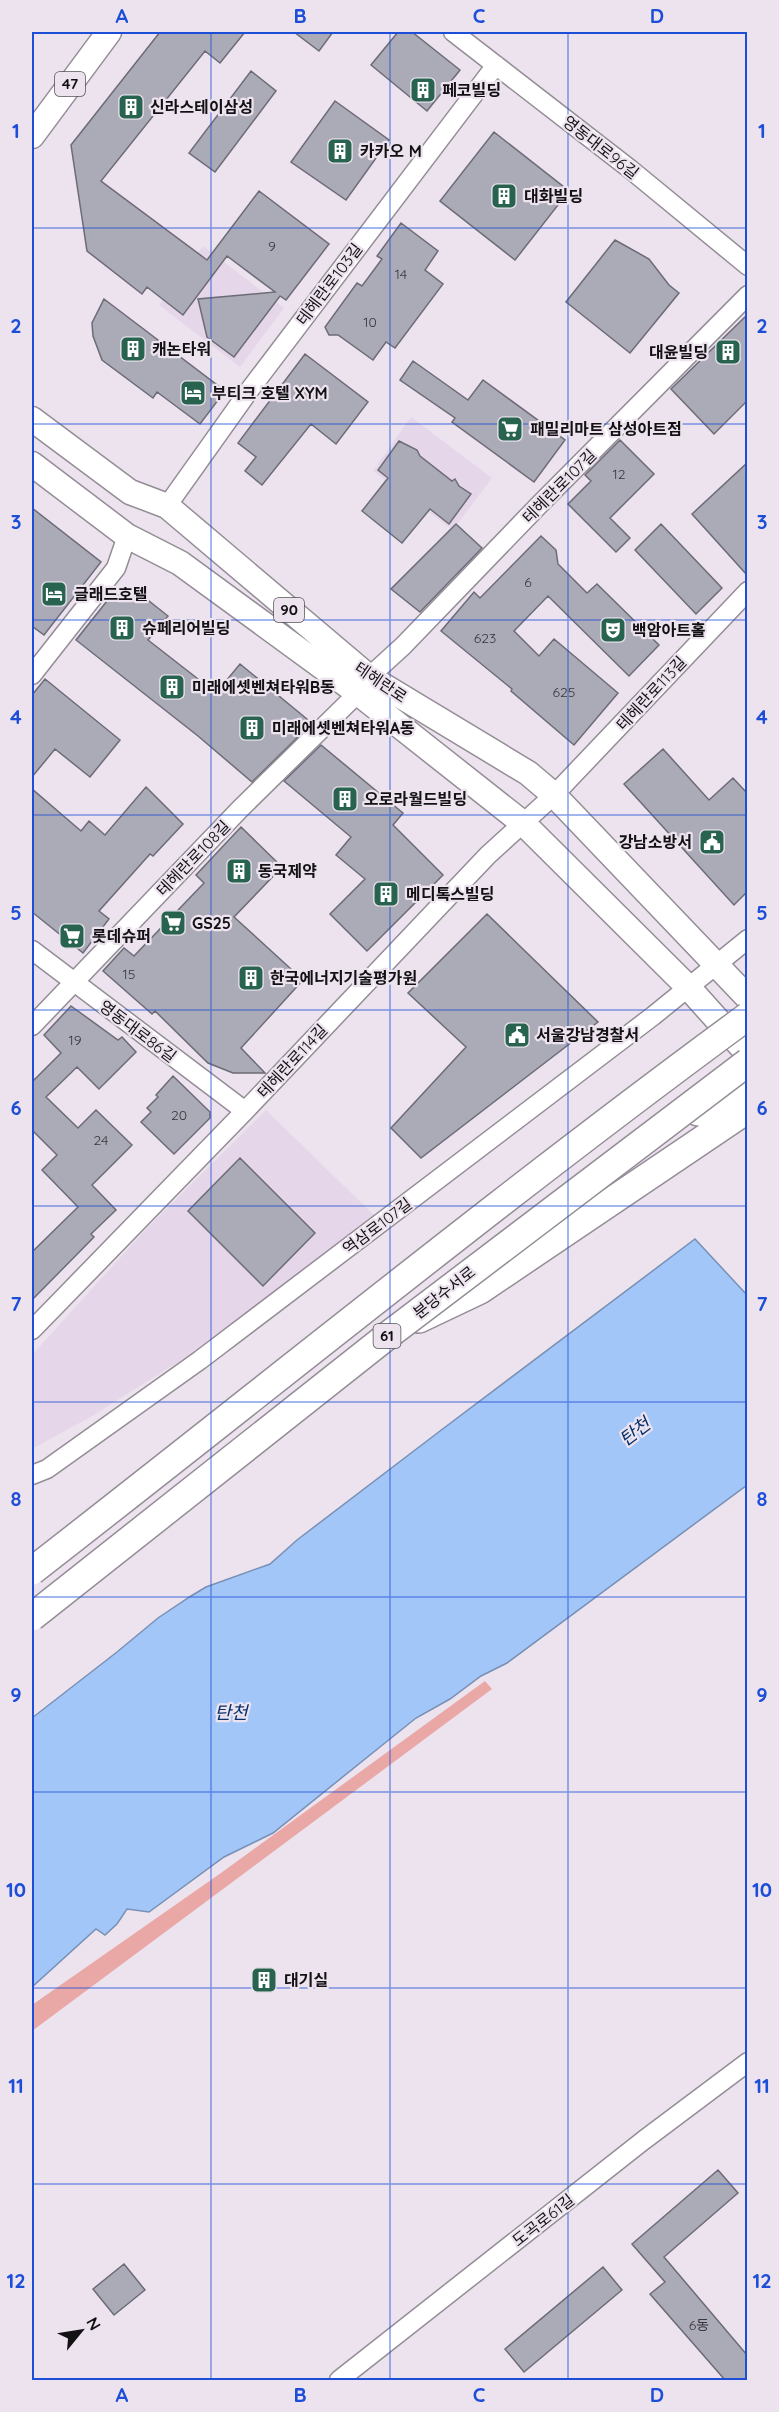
<svg xmlns="http://www.w3.org/2000/svg" width="779" height="2412" viewBox="0 0 779 2412" font-family="Quicksand,'Noto Sans KR',sans-serif">
<style>
.built{fill:#e5d7e9}
.green{fill:#e9a7a6}
.water{fill:#a3c6f9;stroke:#7890b4;stroke-width:1.5}
.building{fill:#abaab7;stroke:#6c6b76;stroke-width:1.5}
.lines{fill:none;stroke-linecap:round;stroke-linejoin:round}
.minor-casing{stroke:#948c96;stroke-width:21}
.major-casing{stroke:#948c96;stroke-width:27}
.highway-casing{stroke:#948c96;stroke-width:30}
.minor{stroke:#fff;stroke-width:18}
.major{stroke:#fff;stroke-width:24}
.highway{stroke:#fff;stroke-width:27}
.highway-bridge-casing{stroke:#948c96;stroke-width:30;stroke-linecap:butt}
.highway-bridge{stroke:#fff;stroke-width:27}
.grid{fill:none;stroke:#1d4ed8;stroke-width:1.5;stroke-opacity:0.55}
.labels{text-anchor:middle;stroke-width:4.5;stroke-linejoin:round;paint-order:stroke}
.number-label{font-size:14px;fill:#39373d}
.shield{fill:#ece3ee;stroke:#545055;stroke-width:1.5}
.shield-label{font-size:15px;font-weight:bold;fill:#131114}
.poi-label{font-size:16px;font-weight:bold;fill:#131114;stroke:#ece3ee;text-anchor:start}
.street-label{font-size:16px;fill:#131114;stroke:#ece3ee}
.water-label{font-size:18px;font-style:italic;fill:#06316c;stroke:#ece3ee}
.neatline{fill:none;stroke:#1d4ed8;stroke-width:2}
.grid-label{font-size:20px;text-anchor:middle;font-weight:bold;fill:#1d4ed8}
</style>
<rect width="100%" height="100%" fill="#ece3ee"/>
<path class="built" d="M203 246 284 308 240 367 159 305Z
M411 417 492 478 453 530 373 471Z
M266 1110 377 1218 269 1302 203 1346 94 1415 32 1449V1355L147 1228Z"/>
<path class="green" d="M485 1681 492 1689 32 2031V2005L221 1873Z"/>
<path class="water" d="M695 1239 747 1295V1485L507 1663 481 1676 450 1699 416 1718 273 1833 224 1857 149 1912 127 1909 117 1924 105 1935 96 1929 32 1987V1718L117 1652 158 1618 191 1596 206 1587 270 1564 297 1540 440 1431Z"/>
<path class="building" d="M160 32H245L220 63 205 51 101 181 207 260 259 191 329 244 286 300 280 296 234 357 207 337 198 299 275 292 227 256 183 315 147 287 142 294 87 251 71 145Z
M294 32H333L319 51Z
M398 32H412L460 70 427 111 371 65Z
M251 71 276 91 215 172 189 153Z
M335 101 389 140 346 200 291 162Z
M494 132 569 191 515 260 440 201Z
M401 223 438 251 425 270 443 284 395 348 386 342 373 360 338 335H329L325 327 357 283 362 286 382 259 377 256Z
M615 240 649 259 669 285 679 293 630 353 566 302Z
M104 299 225 391 200 424 157 392 153 398 102 360 93 336 92 323Z
M747 315V401L714 434 671 389Z
M305 354 368 402 336 444 311 424 262 485 245 471 256 457 238 443Z
M413 361 468 400 483 380 565 440 534 482 452 422 455 418 400 380Z
M620 440 654 474 610 518 630 538 616 552 568 504 591 481 585 475Z
M399 441 417 450 420 456 452 481 455 479 459 486 471 494 449 524 430 509 402 543 362 511 388 478 378 470Z
M747 463V575L692 514Z
M32 508 101 562 44 635 32 626Z
M456 524 482 548 420 612 391 589Z
M661 524 722 588 696 614 635 550Z
M541 536 556 550 558 564 587 593 597 584 659 645 629 676 548 596 514 631 539 656 554 639 618 693 574 745 511 691 512 689 441 631 474 592 480 598Z
M139 593 168 616 148 640 216 693 240 664 307 719 300 728 304 731 252 782 198 736 76 640 111 596Z
M45 679 120 740 90 777 55 749 32 777V695Z
M321 745 403 813 393 825 443 875 367 951 330 914 365 879 336 855 351 837 284 781Z
M663 749 709 800 733 778 747 793V892L734 905 624 784Z
M146 787 183 824 153 856 150 854 99 911 109 919 83 953 32 912V789L81 831 89 821 105 835Z
M241 827 282 867 234 917 303 980 241 1048 265 1073H233L208 1063 155 1011 152 1014 103 971 124 948 134 956 204 883 196 875Z
M487 914 598 1022 421 1158 391 1128 466 1047 408 993Z
M71 1006 118 1040 122 1037 136 1052 99 1089 77 1067 46 1097 78 1128 96 1110 132 1145 92 1185 116 1210 91 1234 94 1237 32 1300V1252L78 1207 42 1170 57 1155 32 1130V1082L61 1053 44 1035Z
M173 1076 210 1112V1118L174 1154 141 1122 151 1112 147 1108 158 1097 156 1095Z
M240 1158 315 1233 263 1286 188 1211Z
M718 2170 738 2193 664 2257 747 2355V2380H725L650 2294 665 2282 632 2244Z
M124 2264 145 2290 114 2315 93 2289Z
M603 2267 622 2290 524 2372 505 2349Z"/>
<g class="lines">
<g class="minor-casing">
<path id="minor" d="M453 32 630 169 748 266
M167 506 251 388 496 65
M32 675 116 568 127 536
M369 677 403 646 540 504 748 295
M32 950 245 1111
M32 1026 240 809 358 693
M32 1330 245 1111 488 855 554 795 748 591
M32 1475 47 1469 200 1360 653 1016 748 939
M339 2380 644 2140 748 2062"/>
</g>
<g class="major-casing">
<path id="major" d="M32 136 109 32
M32 419 130 492 167 506 369 677 528 773 554 795 748 998
M32 464 127 536 180 563 358 693 524 824 688 987 748 1054"/>
</g>
<g class="highway-casing">
<path id="highway" d="M698 1112 748 1082
M419 1319 480 1290 748 1109"/>
</g>
<use href="#minor" class="minor"/>
<use href="#major" class="major"/>
<use href="#highway" class="highway"/>
<g class="highway-bridge-casing">
<path id="highway-bridge" d="M32 1571C270 1386 504 1195 748 1016
M32 1617 391 1333 748 1062"/>
</g>
<use href="#highway-bridge" class="highway-bridge"/>
</g>
<path class="grid" d="M211 32V2380M390 32V2380M568 32V2380M32 228H748M32 424H748M32 620H748M32 815H748M32 1010H748M32 1206H748M32 1402H748M32 1597H748M32 1792H748M32 1988H748M32 2184H748"/>
<defs>
<g id="building-square" transform="scale(1.35)"><rect x="-9" y="-9" width="18" height="18" rx="4" fill="#27634e" stroke="#ece3ee"/><path d="M-4-6H4V6H1V3H-1V6H-4ZM-2.5-4.3h1.7v1.8h-1.7ZM.8-4.3h1.7v1.8H.8ZM-2.5-1h1.7V.8h-1.7ZM.8-1h1.7V.8H.8Z" fill="#fff"/></g>
<g id="hotel-square" transform="scale(1.35)"><rect x="-9" y="-9" width="18" height="18" rx="4" fill="#27634e" stroke="#ece3ee"/><path d="M-6-4.5h1.5V1H6V5H4.5V3h-9V5H-6ZM-4 0a1.8 1.8 0 1 1 3.6 0ZM.5 0V-2.5h3Q6-2.5 6 0Z" fill="#fff"/></g>
<g id="supermarket-square" transform="scale(1.35)"><rect x="-9" y="-9" width="18" height="18" rx="4" fill="#27634e" stroke="#ece3ee"/><path d="M-6-5.5h2.5l.6 2H6L4.5 2H-2.5L-4.4-4H-6ZM-1.5 3.2a1.3 1.3 0 1 0 .1 0ZM3 3.2a1.3 1.3 0 1 0 .1 0Z" fill="#fff"/></g>
<g id="theatre-square" transform="scale(1.35)"><rect x="-9" y="-9" width="18" height="18" rx="4" fill="#27634e" stroke="#ece3ee"/><path d="M-5-5.5Q0-4 5-5.5V0Q5 5 0 6Q-5 5-5 0ZM-3.3-2.5H-1v1.5H-3.3ZM1-2.5H3.3v1.5H1ZM-2.8 1Q0 5.5 2.8 1Z" fill="#fff"/></g>
<g id="civic-square" transform="scale(1.35)"><rect x="-9" y="-9" width="18" height="18" rx="4" fill="#27634e" stroke="#ece3ee"/><path d="M-.6-6.5H3V-4.5H.6V-3L4-1V1h2V6H-6V1h2V-1L-.6-3ZM-1.2 2.5V6h2.4V2.5Z" fill="#fff"/></g>
</defs>
<g fill-rule="evenodd">
<use href="#building-square" x="423" y="90"/>
<use href="#building-square" x="131" y="107"/>
<use href="#building-square" x="340" y="151"/>
<use href="#building-square" x="504" y="196"/>
<use href="#building-square" x="133" y="349"/>
<use href="#building-square" x="728" y="352"/>
<use href="#hotel-square" x="193" y="393"/>
<use href="#supermarket-square" x="510" y="429"/>
<use href="#hotel-square" x="54" y="594"/>
<use href="#building-square" x="122" y="628"/>
<use href="#theatre-square" x="613" y="630"/>
<use href="#building-square" x="172" y="687"/>
<use href="#building-square" x="252" y="728"/>
<use href="#building-square" x="345" y="799"/>
<use href="#civic-square" x="712" y="842"/>
<use href="#building-square" x="239" y="871"/>
<use href="#building-square" x="386" y="894"/>
<use href="#supermarket-square" x="173" y="923"/>
<use href="#supermarket-square" x="72" y="936"/>
<use href="#building-square" x="251" y="978"/>
<use href="#civic-square" x="517" y="1035"/>
<use href="#building-square" x="264" y="1980"/>
</g>
<g class="labels">
<g class="number-label">
<text x="272" y="251">9</text>
<text x="401" y="279">14</text>
<text x="370" y="327">10</text>
<text x="619" y="479">12</text>
<text x="528" y="587">6</text>
<text x="485" y="643">623</text>
<text x="564" y="697">625</text>
<text x="129" y="979">15</text>
<text x="75" y="1045">19</text>
<text x="179" y="1120">20</text>
<text x="101" y="1145">24</text>
<text x="699" y="2330">6동</text>
</g>
<g class="shield">
<rect x="55" y="72" width="30" height="24" rx="4.5"/>
<rect x="274" y="598" width="30" height="24" rx="4.5"/>
<rect x="373.5" y="1324" width="27" height="24" rx="4.5"/>
</g>
<g class="shield-label">
<text x="70" y="89">47</text>
<text x="289" y="615">90</text>
<text x="387" y="1341">61</text>
</g>
<g class="poi-label">
<text x="442" y="96">페코빌딩</text>
<text x="150" y="113">신라스테이삼성</text>
<text x="360" y="157">카카오 M</text>
<text x="524" y="202">대화빌딩</text>
<text x="152" y="355">캐논타워</text>
<text x="708" y="358" text-anchor="end">대윤빌딩</text>
<text x="212" y="399">부티크 호텔 XYM</text>
<text x="530" y="435">패밀리마트 삼성아트점</text>
<text x="74" y="600">글래드호텔</text>
<text x="142" y="634">슈페리어빌딩</text>
<text x="632" y="636">백암아트홀</text>
<text x="192" y="693">미래에셋벤쳐타워B동</text>
<text x="272" y="734">미래에셋벤쳐타워A동</text>
<text x="364" y="805">오로라월드빌딩</text>
<text x="692" y="848" text-anchor="end">강남소방서</text>
<text x="258" y="877">동국제약</text>
<text x="406" y="900">메디톡스빌딩</text>
<text x="192" y="929">GS25</text>
<text x="92" y="942">롯데슈퍼</text>
<text x="270" y="984">한국에너지기술평가원</text>
<text x="536" y="1041">서울강남경찰서</text>
<text x="284" y="1986">대기실</text>
</g>
<g class="street-label">
<text transform="translate(601 147) rotate(38)" y="6">영동대로96길</text>
<text transform="translate(329 284) rotate(-53)" y="6">테헤란로103길</text>
<text transform="translate(559 486) rotate(-45)" y="6">테헤란로107길</text>
<text transform="translate(381 682) rotate(34)" y="6">테헤란로</text>
<text transform="translate(651 693) rotate(-47)" y="6">테헤란로113길</text>
<text transform="translate(193 858) rotate(-46)" y="6">테헤란로108길</text>
<text transform="translate(138 1031) rotate(37)" y="6">영동대로86길</text>
<text transform="translate(292 1061) rotate(-47)" y="6">테헤란로114길</text>
<text transform="translate(377 1226) rotate(-37)" y="6">역삼로107길</text>
<text transform="translate(444 1292) rotate(-38)" y="6">분당수서로</text>
<text transform="translate(543 2220) rotate(-38)" y="6">도곡로61길</text>
</g>
<g class="water-label">
<text transform="translate(635 1432) rotate(-37)" y="6">탄천</text>
<text x="231" y="1719">탄천</text>
</g>
</g>
<rect width="779" height="2412" fill="none" stroke="#ece3ee" stroke-width="66"/>
<g transform="translate(81 2331) rotate(60)" stroke="#ece3ee" stroke-width="4.5" paint-order="stroke">
<path d="M0-4.5L10 22L0 15L-10 22Z" fill="#131114"/>
<text y="-9" font-size="16" font-weight="bold" text-anchor="middle" fill="#131114">N</text>
</g>
<rect x="33" y="33" width="713" height="2346" class="neatline"/>
<g class="grid-label">
<text x="122" y="23">A</text>
<text x="300" y="23">B</text>
<text x="479" y="23">C</text>
<text x="657" y="23">D</text>
<text x="16" y="138">1</text>
<text x="762" y="138">1</text>
<text x="16" y="333">2</text>
<text x="762" y="333">2</text>
<text x="16" y="529">3</text>
<text x="762" y="529">3</text>
<text x="16" y="724">4</text>
<text x="762" y="724">4</text>
<text x="16" y="920">5</text>
<text x="762" y="920">5</text>
<text x="16" y="1115">6</text>
<text x="762" y="1115">6</text>
<text x="16" y="1311">7</text>
<text x="762" y="1311">7</text>
<text x="16" y="1506">8</text>
<text x="762" y="1506">8</text>
<text x="16" y="1702">9</text>
<text x="762" y="1702">9</text>
<text x="16" y="1897">10</text>
<text x="762" y="1897">10</text>
<text x="16" y="2093">11</text>
<text x="762" y="2093">11</text>
<text x="16" y="2288">12</text>
<text x="762" y="2288">12</text>
<text x="122" y="2402">A</text>
<text x="300" y="2402">B</text>
<text x="479" y="2402">C</text>
<text x="657" y="2402">D</text>
</g>
</svg>
